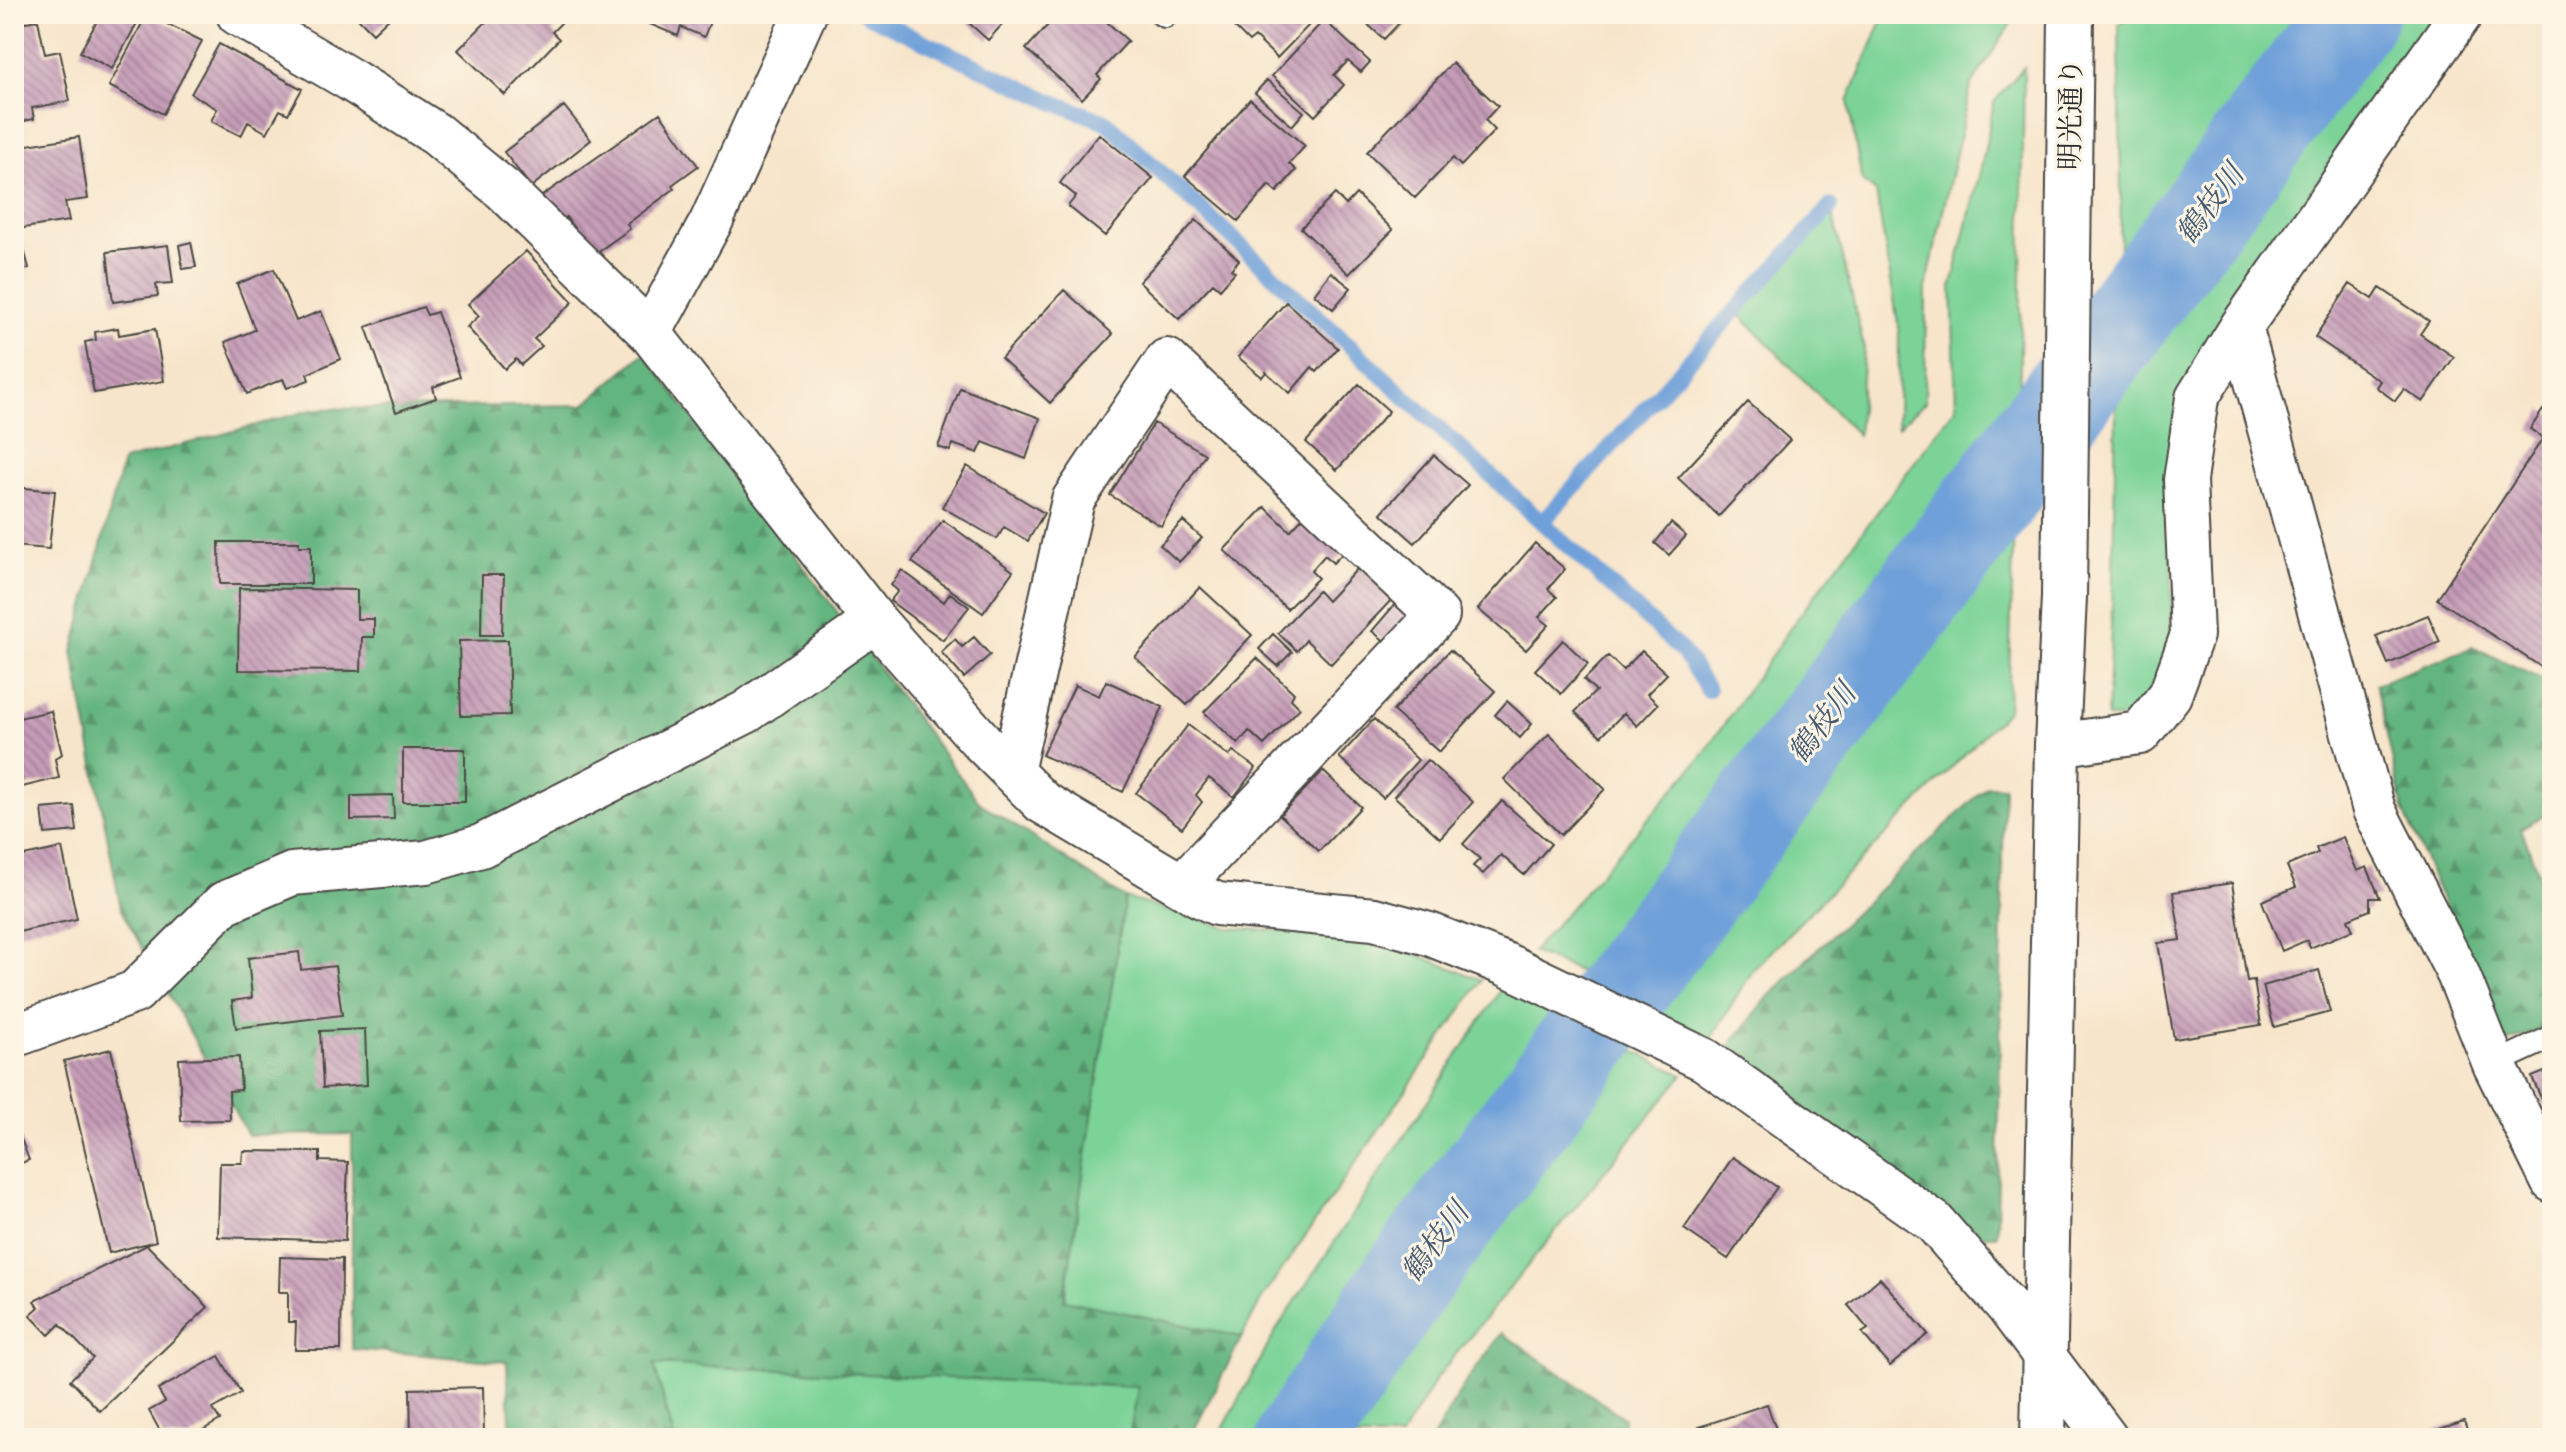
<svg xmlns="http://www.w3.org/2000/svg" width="2566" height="1452" viewBox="0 0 2566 1452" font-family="'IM FELL English','Noto Serif JP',serif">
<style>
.grass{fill:#7bd398;stroke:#537f62;stroke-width:2}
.forest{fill:url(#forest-firs);stroke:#487056;stroke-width:2}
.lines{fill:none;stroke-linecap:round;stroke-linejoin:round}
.stream{stroke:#6fa0d9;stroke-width:16}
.river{stroke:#6fa0d9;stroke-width:92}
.building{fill:url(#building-back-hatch)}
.service-casing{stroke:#4a4743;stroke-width:26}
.minor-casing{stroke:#4a4743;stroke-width:46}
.tertiary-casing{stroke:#4a4743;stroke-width:48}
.service{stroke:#fff;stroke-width:22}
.minor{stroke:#fff;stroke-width:42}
.tertiary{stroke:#fff;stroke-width:44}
.labels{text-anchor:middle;stroke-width:6;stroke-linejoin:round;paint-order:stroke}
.street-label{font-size:28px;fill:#2b2b2b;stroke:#fcf5e5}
.water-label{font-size:30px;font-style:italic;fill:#465a71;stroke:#fcf5e5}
</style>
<defs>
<pattern id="forest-firs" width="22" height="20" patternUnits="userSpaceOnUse" patternTransform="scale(2)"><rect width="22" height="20" fill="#64b580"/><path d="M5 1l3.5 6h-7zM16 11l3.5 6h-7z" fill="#539369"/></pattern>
<pattern id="building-back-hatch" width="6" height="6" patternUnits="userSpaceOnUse" patternTransform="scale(2)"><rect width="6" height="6" fill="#c49bb7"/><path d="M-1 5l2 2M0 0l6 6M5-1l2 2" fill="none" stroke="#9f7f95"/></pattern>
</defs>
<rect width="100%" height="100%" fill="#fcf5e5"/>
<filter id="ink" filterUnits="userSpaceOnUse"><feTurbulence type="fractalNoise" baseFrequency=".0125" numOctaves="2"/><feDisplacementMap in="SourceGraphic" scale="16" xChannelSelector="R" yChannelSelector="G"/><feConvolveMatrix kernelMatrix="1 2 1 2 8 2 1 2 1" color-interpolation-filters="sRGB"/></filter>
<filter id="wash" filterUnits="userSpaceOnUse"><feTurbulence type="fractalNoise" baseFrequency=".006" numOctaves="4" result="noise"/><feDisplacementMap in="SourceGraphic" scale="32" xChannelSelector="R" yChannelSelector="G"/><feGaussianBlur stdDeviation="1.8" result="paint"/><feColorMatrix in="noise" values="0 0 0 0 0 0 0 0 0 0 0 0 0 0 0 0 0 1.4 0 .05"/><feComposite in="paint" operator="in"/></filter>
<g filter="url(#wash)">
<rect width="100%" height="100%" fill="#f7e5cb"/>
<path class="grass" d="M1894 14H2017L1971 86 1926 288 1925 402 1898 427 1899 329 1876 192 1862 181 1848 101 1881 23Z
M2130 14H2331L2119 290 2121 195 2119 24Z
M2369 14H2457L2173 441 2171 640 2163 677 2134 718H2107L2113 581 2117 346Z
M2024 67 2019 427 1606 982 1532 952 1700 759 1791 627 1956 407 1952 285 1982 164 1994 102Z
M1831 206 1864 348 1858 435 1735 310Z
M2015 491 2008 710 1754 969 1710 1040 1636 1002Z
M1125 898 1228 928 1316 933 1410 952 1482 980 1261 1300 1242 1337 1064 1301Z
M1502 988 1576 1025 1443 1206 1351 1337 1290 1438H1218L1277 1329Z
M1608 1038 1683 1075 1438 1376 1400 1438H1327L1369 1367Z
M653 1364 1139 1387 1129 1438H674Z"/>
<path class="forest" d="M644 353 979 802 1125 898 1064 1300 1242 1337 1190 1438H1129L1138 1387 654 1364 674 1438H511L507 1362 352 1349V1134L248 1135 121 910 73 652 123 461 315 409 584 405Z
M2473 647 2552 684V811L2521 828 2552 910V1026L2504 1043 2403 809 2376 684Z
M1987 786 2004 787 1997 1235H1970L1726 1050 1770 995Z
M1502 1333 1624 1418 1623 1438H1433L1464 1385Z"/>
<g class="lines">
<path class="stream" d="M865 14 1053 102 1106 122 1683 652 1708 690
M1542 522 1831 206"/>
<path class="river" d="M1302 1438 1404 1283 2352 14"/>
</g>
<g id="blocks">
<path class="building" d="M101 14H142L112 69 80 52Z
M147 14 202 41 163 114 109 86Z
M363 14H393L373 33 359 19Z
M494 14H570L552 32 559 39 505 95 458 50Z
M626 14H713L704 37 681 27 678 36Z
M959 14H1012L988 40Z
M1058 14H1072L1080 21 1087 14H1098L1128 41 1097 75 1101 79 1082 99 1026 49Z
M1229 14H1308L1314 20 1277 58 1255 37 1249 42 1230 23 1234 19Z
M1356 14H1401L1405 17 1384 39Z
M38 20 45 54 60 51 70 101 32 108 34 119 14 123V24Z
M1324 20 1370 62 1361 72 1348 61 1334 75 1344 85 1315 116 1272 76Z
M219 44 302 89 288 114 280 110 267 133 248 122 241 136 211 121 217 109 191 94Z
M1452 63 1498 106 1485 120 1495 130 1461 166 1453 158 1415 198 1367 152Z
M1267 80 1304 112 1292 126 1255 93Z
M1250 99 1305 146 1289 164 1296 170 1277 192 1269 185 1238 221 1185 176Z
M564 106 591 140 531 187 504 152Z
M660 113 698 166 672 185 674 189 627 224 630 229 593 255 566 217 559 221 542 196Z
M1099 134 1153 178 1105 236 1068 206 1076 196 1060 183Z
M79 137 88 199 65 202 69 221 17 229 14 207V147Z
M1335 194 1346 205 1356 194 1393 230 1349 274 1301 228Z
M1196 220 1239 260 1231 269 1235 272 1220 289 1213 283 1179 319 1139 282Z
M22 242 29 268 14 272V244Z
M191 242 196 267 183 269 179 245Z
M168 245 173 283 156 284 158 296 113 302 107 252Z
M526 251 573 302 534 339 542 346 521 365 516 359 505 369 467 327 479 316 468 304Z
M274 269 296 321 321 311 341 359 307 374 309 380 287 388 283 379 247 394 225 342 255 330 237 284Z
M1331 272 1351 288 1333 309 1314 294Z
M2350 284 2373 299 2380 288 2429 321 2420 334 2454 357 2423 402 2404 389 2395 401 2376 387 2380 381 2315 337Z
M1064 290 1113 334 1050 403 1001 358Z
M1286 302 1338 348 1317 372 1312 367 1290 393 1266 372 1262 377 1238 357Z
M423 307 427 315 437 312 460 377 433 387 436 398 396 412 366 327Z
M118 328 119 335 155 329 164 381 94 393 85 342 96 340 95 332Z
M1359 384 1389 411 1337 470 1306 442Z
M960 388 1040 418 1026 459 983 442 978 453 953 444 950 451 938 447Z
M1748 402 1790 440 1719 516 1678 478Z
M2543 410 2552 416V674L2437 599 2543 438 2530 429Z
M1154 423 1205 454 1161 526 1110 495Z
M1434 455 1468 485 1415 543 1381 513Z
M967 466 1044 513 1028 541 1004 527 997 539 942 507Z
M14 487 55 491 49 549 14 546Z
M1265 507 1290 531 1304 516 1343 553 1333 563 1325 555 1311 571 1318 578 1287 609 1224 550Z
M943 520 1013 571 983 613 912 562Z
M1183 521 1202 538 1179 562 1160 545Z
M1671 523 1686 536 1669 555 1655 543Z
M219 542H299V546H311V584H220Z
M1535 543 1565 569 1548 589 1557 597 1539 617 1549 625 1526 650 1478 609Z
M1360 566 1394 597 1331 664 1306 640 1297 651 1278 633 1318 591 1327 601Z
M902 570 944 602 950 593 969 607 943 640 890 601 898 591 891 585Z
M482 575H504L502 635H481Z
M1200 587 1252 635 1187 705 1135 657Z
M239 588 357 590V619H374V637H362L361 671 238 670Z
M1396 603 1409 615 1386 642 1372 631Z
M2428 615 2440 642 2388 664 2376 636Z
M1273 634 1292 652 1278 666 1259 649Z
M974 637 990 655 964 678 941 652 955 639 962 647Z
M508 640 510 715 461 716 459 641Z
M1563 640 1588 664 1561 694 1535 670Z
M1450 650 1495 691 1439 752 1393 711Z
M1642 651 1667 674 1647 694 1658 704 1637 726 1624 713 1601 736 1575 712 1596 691 1584 680 1608 656 1623 670Z
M1257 658 1294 693 1291 699 1300 708 1264 745 1249 731 1238 744 1204 712Z
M1106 681 1163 707 1123 792 1042 755 1075 685 1099 696Z
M1507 701 1532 724 1520 738 1495 715Z
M51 711 62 754 55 759 59 778 14 789V719Z
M1374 719 1418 760 1383 798 1339 757Z
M1188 725 1229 756 1233 751 1256 768 1234 797 1209 778 1196 795 1202 802 1182 828 1136 793Z
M1549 734 1605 789 1561 835 1504 779Z
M403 749H465V802H403Z
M1427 760 1473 802 1440 838 1394 796Z
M1323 771 1361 807 1319 851 1280 815Z
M393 795 394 819 351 820V796Z
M1502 801 1551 844 1524 875 1501 855 1483 874 1473 866 1480 859 1463 844Z
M74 806 77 831 45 834 42 809Z
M2343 837 2357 871 2367 867 2380 898H2370V910L2348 919 2353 930 2310 948 2307 940 2282 951 2262 901 2296 887 2287 866 2318 853 2316 848Z
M62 848 77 919 14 933V858Z
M2232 883 2247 981 2254 980 2261 1025 2174 1039 2158 943 2181 940 2173 892Z
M299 952 301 970 335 966 342 1015 236 1028 232 1001 252 998 248 958Z
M2319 970 2330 1012 2274 1027 2263 986Z
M365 1029 367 1085 323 1088 320 1031Z
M111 1049 156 1241 109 1253 64 1061Z
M239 1057 241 1090 229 1091 230 1120 181 1121 179 1059Z
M2552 1069V1118L2550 1119 2532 1077Z
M14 1121 29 1160 14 1166Z
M243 1151 320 1152V1161L348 1162 345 1241 218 1237 220 1163H242Z
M1733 1157 1777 1187 1728 1259 1684 1229Z
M147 1245 208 1307 100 1411 70 1380 93 1358 60 1324 49 1335 30 1315 39 1307 34 1301Z
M280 1257 342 1259 341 1350H295L296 1322H288V1292H279Z
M1880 1278 1928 1334 1890 1366 1862 1333 1868 1329 1848 1305Z
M219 1356 241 1393 213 1409 220 1420 189 1438H164L149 1411 165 1402 158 1390Z
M483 1387 484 1438H411L410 1389Z
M1767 1404 1778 1435 1770 1438H1703L1699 1427Z
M2464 1421 2470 1438H2414V1437Z"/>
</g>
</g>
<g filter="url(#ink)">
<use href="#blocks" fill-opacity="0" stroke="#4a4743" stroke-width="2"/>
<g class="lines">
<g class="service-casing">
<path id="service" d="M1161 14 1165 16 1167 14
M2494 1064 2552 1037"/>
</g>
<g class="minor-casing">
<path id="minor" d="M238 14 351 80 436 134 504 190 650 333 875 621 982 742 1042 802 1198 895 1217 904 1374 919 1429 934 1505 964 1705 1060 1934 1222 2007 1306 2106 1438
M2241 327 2374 810 2458 974 2494 1064 2552 1181
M650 333 711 222 805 14
M2057 745 2140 733 2170 695 2192 635 2185 480 2197 398 2241 327 2461 14
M1012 772 1073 500 1167 360 1438 615 1182 885
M14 1036 135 992 224 903 292 874 426 862 481 846 746 712 875 621"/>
</g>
<g class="tertiary-casing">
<path id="tertiary" d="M2043 1438 2057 745 2064 597 2071 14"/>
</g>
<use href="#service" class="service"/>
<use href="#minor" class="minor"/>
<use href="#tertiary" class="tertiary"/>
</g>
</g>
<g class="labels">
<g class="street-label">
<text transform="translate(2070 114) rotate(-89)" y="10">明光通り</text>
</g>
<g class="water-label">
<text transform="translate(2210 204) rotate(-53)" y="10">鶴枝川</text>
<text transform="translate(1822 723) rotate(-53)" y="10">鶴枝川</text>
<text transform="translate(1435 1242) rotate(-53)" y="10">鶴枝川</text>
</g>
</g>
<rect width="2566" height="1452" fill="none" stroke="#fcf5e5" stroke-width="48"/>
</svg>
